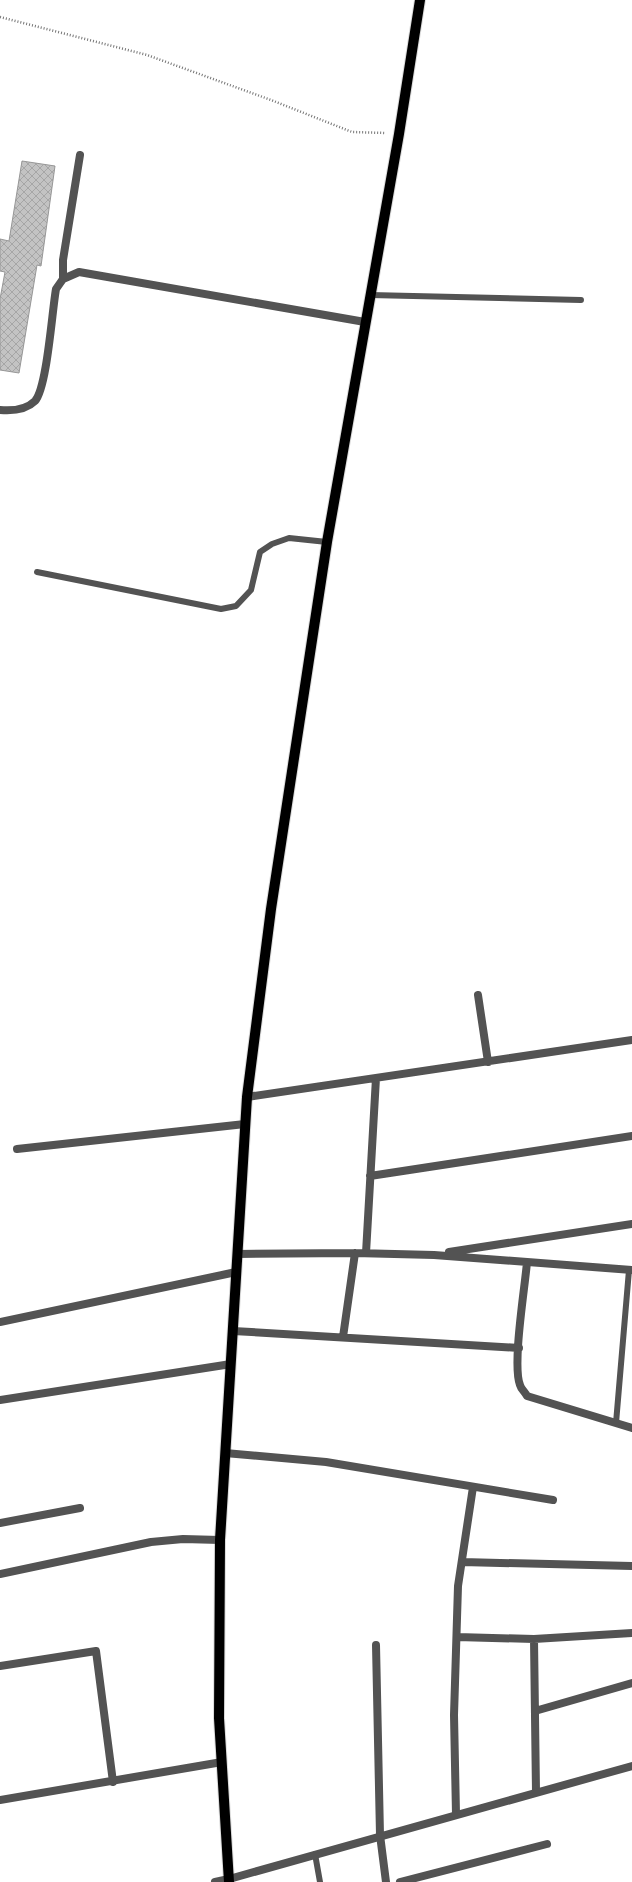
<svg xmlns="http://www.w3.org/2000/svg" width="632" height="1882" viewBox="0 0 632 1882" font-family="'Asap Condensed',sans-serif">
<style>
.building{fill:url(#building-cross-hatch);stroke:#979797}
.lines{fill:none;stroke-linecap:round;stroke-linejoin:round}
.primary-casing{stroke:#dbdbdb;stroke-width:12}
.path{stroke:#757575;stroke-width:2.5;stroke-dasharray:1 2;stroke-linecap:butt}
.service{stroke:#535353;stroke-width:6}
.minor{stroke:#535353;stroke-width:8}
.tertiary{stroke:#535353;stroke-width:8}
.primary{stroke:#000;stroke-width:10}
</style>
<defs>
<pattern id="building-cross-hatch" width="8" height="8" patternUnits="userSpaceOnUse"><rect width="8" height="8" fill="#c3c3c3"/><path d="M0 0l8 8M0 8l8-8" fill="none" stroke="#a6a6a6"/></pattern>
</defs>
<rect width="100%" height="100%" fill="#fff"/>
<path class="building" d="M22 161 55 166 41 266 37 265 19 373 0 370V299L5 272 0 271V239L9 241Z"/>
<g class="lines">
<g class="primary-casing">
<path id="primary" d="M229 1882 219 1718 220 1540 247 1097 271 909 327 542 399 134 420 0"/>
</g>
<path class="path" d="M0 17 147 55 271 100 352 132 386 133"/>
<path class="service" d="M370 295 581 300
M37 572 221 609 236 606 251 590 260 552 272 544 289 538 327 542
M616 1423 629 1270
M315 1854 320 1882"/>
<path class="minor" d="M63 279V260L80 155
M0 410C12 411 26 410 35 401 47 388 52 311 56 289L63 279 79 272 365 322
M478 995 488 1062
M247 1097 632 1040
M17 1149 245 1124
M370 1176 632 1136
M449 1252 632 1224
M366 1253 376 1078
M237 1254 355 1253 434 1255 632 1270
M527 1262C525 1287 512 1365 520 1385 521 1389 525 1392 527 1396L632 1428
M0 1322 236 1272
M233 1331 519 1348
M343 1337 355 1253
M0 1400 231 1364
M225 1453 326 1462 553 1500
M0 1523 80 1508
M462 1562 632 1566
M0 1574 151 1542 183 1539 220 1540
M457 1637 534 1639 632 1633
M534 1639 536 1792
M376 1645 380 1835 386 1882
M0 1666 96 1651 113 1782
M535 1711 632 1683
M0 1800 222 1762
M456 1814 454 1715 458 1586 473 1487
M215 1882 229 1879
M400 1882 547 1844"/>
<path class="tertiary" d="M229 1879 632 1766"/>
<use href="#primary" class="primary"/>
</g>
</svg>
